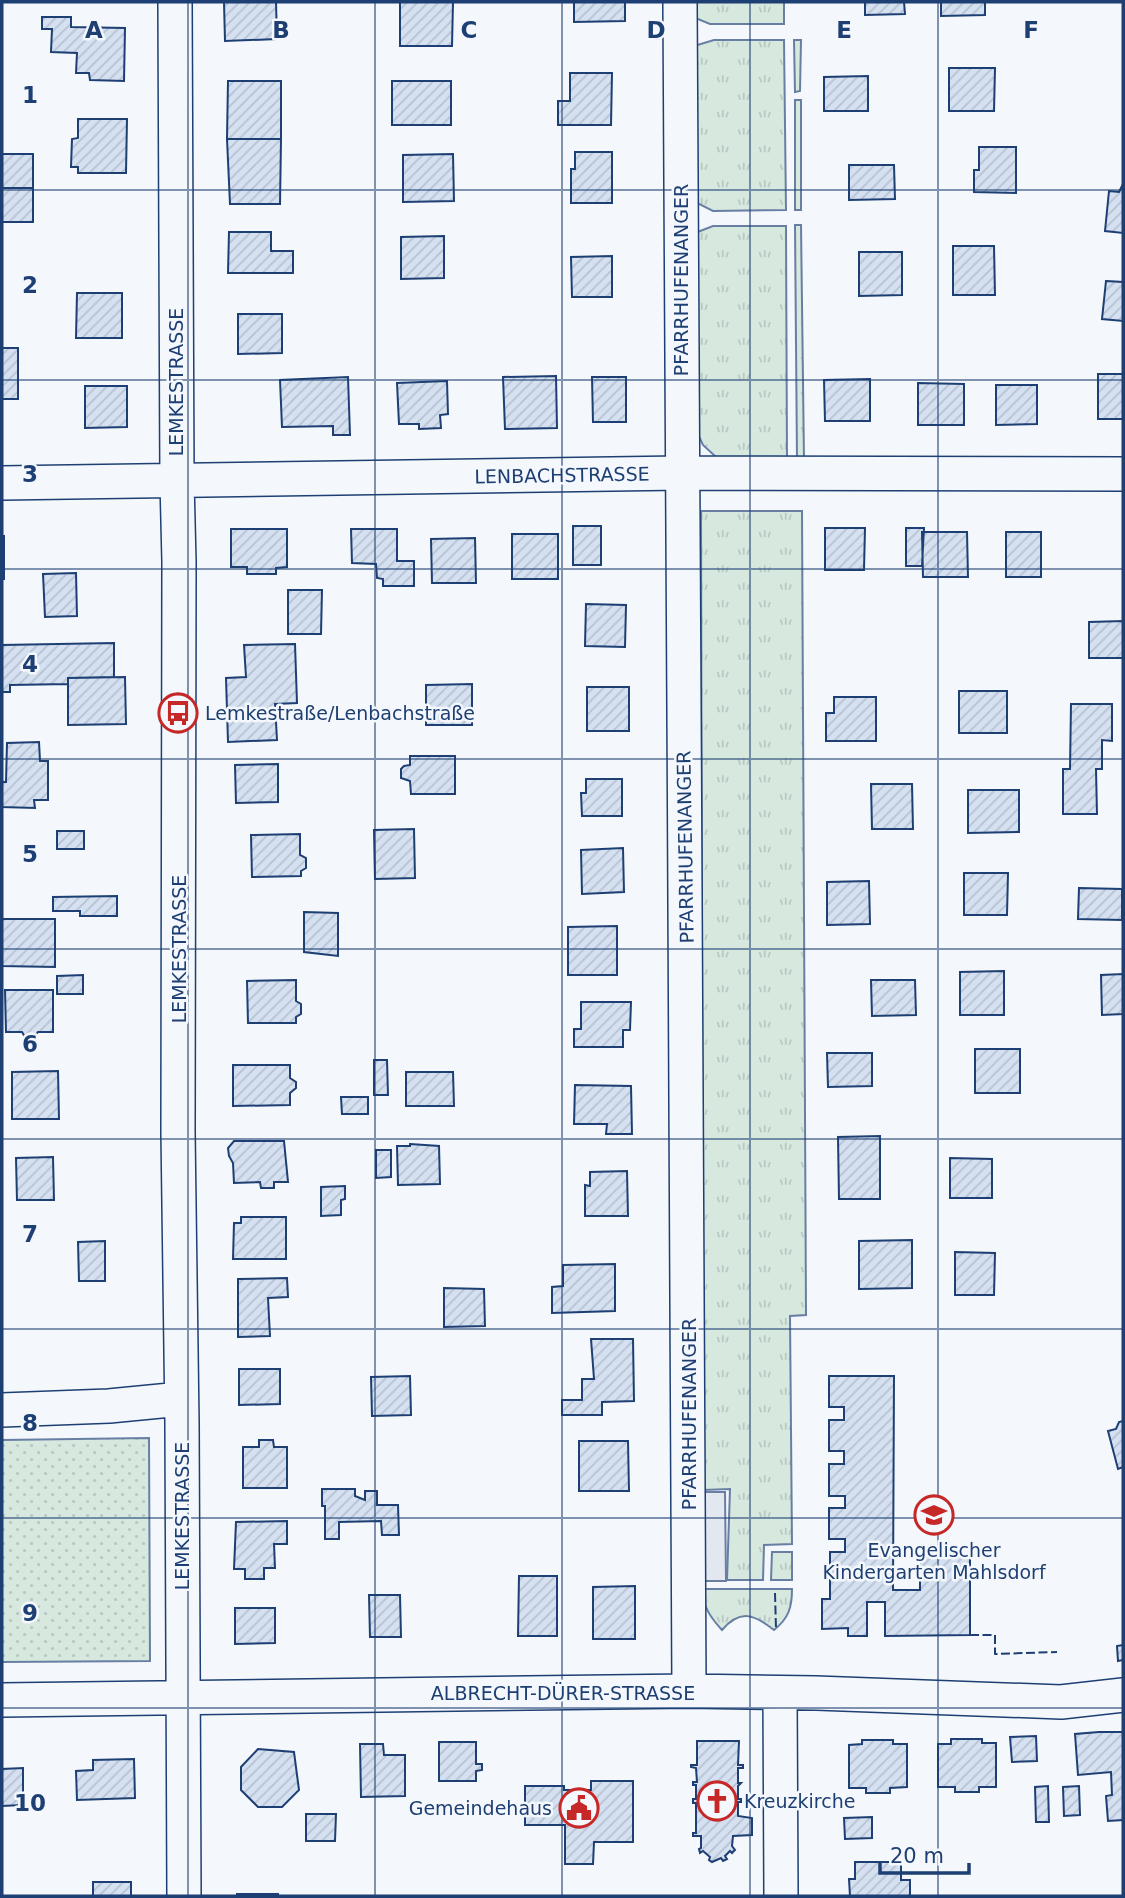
<svg xmlns="http://www.w3.org/2000/svg" width="1125" height="1898" viewBox="0 0 1125 1898" font-family="'DejaVu Sans',sans-serif">
<style>
.grass{fill:url(#grass-tufts);stroke:#687fa3;stroke-width:2}
.park{fill:url(#park-dots);stroke:#687fa3;stroke-width:2}
.parking{fill:#e3e8f0;stroke:#687fa3;stroke-width:2}
.building{fill:url(#building-hatch);stroke:#1d3f73;stroke-width:2}
.lines{fill:none;stroke-linecap:round;stroke-linejoin:round}
.minor-casing{stroke:#1d3f73;stroke-width:36}
.minor{stroke:#f4f7fb;stroke-width:33}
.fence{stroke:#1d3f73;stroke-width:2;stroke-dasharray:9 3.5;stroke-linecap:butt}
.grid{fill:none;stroke:#1d3f73;stroke-width:2;stroke-opacity:0.55}
.labels{text-anchor:middle;stroke-width:5;stroke-linejoin:round;paint-order:stroke}
.street-label{font-size:19px;fill:#1d3f73;stroke:#f4f7fb}
.poi-label{font-size:19px;fill:#1d3f73;stroke:#f4f7fb;text-anchor:start}
.grid-label{font-size:23px;text-anchor:middle;font-weight:bold;fill:#1d3f73;stroke:#f4f7fb;stroke-width:5;stroke-linejoin:round;paint-order:stroke}
</style>
<defs>
<pattern id="grass-tufts" width="24" height="20" patternUnits="userSpaceOnUse" patternTransform="scale(1.75)"><rect width="24" height="20" fill="#d7e8df"/><path d="M3 7l-1-3M5 7V3M7 7l1-3M15 17l-1-3M17 17v-4M19 17l1-3" fill="none" stroke="#b8c8c3"/></pattern>
<pattern id="park-dots" width="8" height="8" patternUnits="userSpaceOnUse" patternTransform="scale(1.75)"><rect width="8" height="8" fill="#d7e8df"/><path d="M2 2h.1M6 6h.1" fill="none" stroke="#b8c8c3" stroke-width="1.8" stroke-linecap="round"/></pattern>
<pattern id="building-hatch" width="6" height="6" patternUnits="userSpaceOnUse" patternTransform="scale(1.75)"><rect width="6" height="6" fill="#d5e0f0"/><path d="M-1 1l2-2M0 6l6-6M5 7l2-2" fill="none" stroke="#b6c1d1"/></pattern>
</defs>
<rect width="100%" height="100%" fill="#f4f7fb"/>
<path class="grass" d="M693 2H784V24H710L693 17Z
M714 40H784L786 210 713 211 695 202 694 46Z
M794 40H801L800 91 795 92Z
M795 100H801V210H795Z
M795 225H801L804 460H797Z
M713 226H786L787 460 716 457 703 445 696 430 695 233Z
M701 511H802L806 1315 790 1316 792 1544 764 1545 763 1580H727L730 1489 703 1490Z
M772 1552H792V1580H771Z
M703 1589H792C792 1607 789 1618 774 1630 754 1614 740 1609 722 1630 711 1618 702 1606 703 1589Z"/>
<path class="park" d="M149 1438 150 1661 2 1662V1440Z"/>
<path class="parking" d="M701 1492H725L726 1581H703Z"/>
<path class="building" d="M224 2H276L277 39 225 41Z
M400 2H453L452 46H400Z
M574 2H625V21L574 22Z
M865 2H904L905 14 865 15Z
M941 2H985V15L941 16Z
M42 17H71V27L125 28 124 81 90 80 89 73H76L77 53 51 52 52 29H42Z
M949 68H995L994 111H949Z
M570 73H612L611 125H558V101H570Z
M868 76V111H824V77Z
M228 81H281V139H227Z
M392 81H451V125H392Z
M78 119H127L126 173H78V167H71L72 139 78 138Z
M227 139H281L280 204H230Z
M979 147H1016V193L974 192V170H979Z
M575 152H612V203H571V169H575Z
M2 154H33V188H2Z
M453 154 454 201 403 202V155Z
M849 165H894L895 199 849 200Z
M1123 184V233L1105 231 1109 191 1119 192Z
M2 188H33V222H2Z
M229 232H271V251H293V273H228Z
M444 236V278L401 279V237Z
M953 246H994L995 295H953Z
M859 252H902V295L859 296Z
M612 256V297H572L571 257Z
M1106 281 1123 282V321L1102 319Z
M77 293H122V338H76Z
M238 314H282V353L238 354Z
M2 348H18V399H2Z
M1098 374H1123V419H1098Z
M556 376 557 428 505 429 503 377Z
M348 377 350 435H333V426L282 427 280 380Z
M592 377H626V422H593Z
M870 379V421H825L824 380Z
M447 381 448 414 440 415 441 428 419 429V424H399L397 383Z
M918 383 964 384V425H918Z
M996 385H1037V424L996 425Z
M85 386H127V427L85 428Z
M573 526H601V565H573Z
M825 528H865L864 570H825Z
M906 528H924L922 566H906Z
M231 529H287V567L276 568V574H247V567H231Z
M351 529H397V561H414V586H383V579L377 578 376 564 352 563Z
M922 532H967L968 577H923Z
M1006 532H1041V577H1006Z
M512 534H558V579H512Z
M2 536H4V579H2Z
M475 538 476 583H432L431 539Z
M76 573 77 616 45 617 43 574Z
M288 590H322L321 634H288Z
M586 604 626 605 625 647 585 646Z
M1123 621V658H1089V622Z
M114 643V677L68 678V684L10 685V692H2V645Z
M295 644 297 703 275 704 277 740 228 742 226 678 246 677 244 645Z
M125 677 126 724 68 725V678Z
M472 684V725H426V685Z
M587 687H629V731H587Z
M959 691H1007V733H959Z
M834 697H876V741H826V713H834Z
M1071 704H1112V741L1102 740V769H1096L1097 814H1063V769H1070Z
M39 742 40 761H48V800H34L35 808 2 807V782H6L7 743Z
M410 756H455V794H411L410 781 401 778V769L404 766 410 765Z
M278 764V802L236 803 235 765Z
M586 779H622V816H582L581 793H586Z
M871 784H912L913 829H872Z
M968 790H1019V832L968 833Z
M414 829 415 878 375 879 374 830Z
M57 831H84V849H57Z
M300 834V855L306 858V868L301 871V876L252 877 251 835Z
M623 848 624 892 582 894 581 850Z
M964 873H1008L1007 915H964Z
M869 881 870 924 827 925V882Z
M1079 888 1122 889V920L1078 919Z
M117 896V916H80V911H53V897Z
M304 912 338 913V956L304 952Z
M2 919H55V967L2 966Z
M617 926V975H568V927Z
M1004 971V1015H960V972Z
M1123 974V1014L1102 1015 1101 975Z
M83 975V994H57V976Z
M296 980V1001L301 1004V1014L296 1017V1023H248L247 981Z
M871 980H915L916 1015 872 1016Z
M5 990H53V1032H38L34 1037H25L22 1032H6Z
M581 1002H631L630 1030H623V1047H574V1029H581Z
M975 1049H1020V1093H975Z
M827 1053H872V1086L828 1087Z
M374 1060H387L388 1095H374Z
M233 1065H290V1078L296 1082V1088L290 1093V1105L233 1106Z
M58 1071 59 1119H12V1072Z
M406 1072H453L454 1106H406Z
M575 1085 631 1086 632 1134H606L607 1124H574Z
M341 1097H368V1114H342Z
M880 1136V1199H839L838 1137Z
M234 1141H284L288 1182H274V1188H261L260 1182 234 1183 233 1163 229 1156 228 1148Z
M410 1144 439 1146 440 1184 398 1185 397 1146H410Z
M376 1150H391V1177L376 1178Z
M53 1157 54 1200H17L16 1158Z
M950 1158 992 1159V1198H950Z
M627 1171 628 1216H585V1185L590 1186V1172Z
M345 1186V1199L341 1200V1215L321 1216V1187Z
M241 1217H286V1259H233L234 1223H241Z
M912 1240V1288L859 1289V1241Z
M105 1241V1281H79L78 1242Z
M955 1252 995 1253 994 1295H955Z
M615 1264V1311L552 1313V1287L563 1286V1265Z
M287 1278 288 1297 268 1298 270 1336 238 1337V1279Z
M444 1288 484 1289 485 1326 444 1327Z
M591 1339H633L634 1401 602 1402V1415H562V1400H582V1379H594Z
M239 1369H280V1404L239 1405Z
M410 1376 411 1415 372 1416 371 1377Z
M829 1376H894L893 1590H920V1555H970V1635L885 1636V1602H867V1636H848V1628L822 1629V1599H830V1552H845V1539H829V1508H845V1496H829V1464H844V1451H829V1420H844V1407H829Z
M1123 1421V1467L1118 1469 1108 1431 1116 1429 1119 1422Z
M259 1440H273L274 1447H287V1488H243V1447H259Z
M579 1441H628L629 1491H579Z
M322 1489H355V1496L365 1500V1491H377V1505H398L399 1535H382L381 1521 339 1522V1539H325V1506H322Z
M287 1521V1544H274L275 1568H264V1579H245V1569H234L236 1522Z
M519 1576H557V1636H518Z
M635 1586V1639H593V1587Z
M369 1595H400L401 1637H370Z
M235 1608H275V1643L235 1644Z
M1123 1645V1660L1118 1661 1117 1646Z
M1099 1732H1123V1820L1108 1821 1106 1796 1112 1795 1111 1772 1078 1775 1075 1734Z
M1036 1736 1037 1761 1012 1762 1010 1737Z
M951 1739H982V1743H996V1787H979V1792H955V1787H938V1744H951Z
M862 1740H893V1744H907V1787L890 1788V1793H866V1788H849V1745L862 1744Z
M697 1741H739L738 1765H743V1768H738V1783H741L738 1786V1799H741V1802H738V1816L752 1818V1835L733 1836 732 1846 735 1850 732 1853 730 1851 725 1856 727 1859 723 1861 721 1858 712 1862 709 1860 710 1857 703 1851 700 1853 699 1849 701 1848V1836H693V1833H696V1803H693V1799H696V1785H693V1782H697L696 1768 691 1767V1765H697Z
M439 1742H476V1764H482V1770L476 1771V1781H439Z
M360 1744H383L384 1755H405V1796L361 1797Z
M258 1749 294 1752 299 1790 282 1807H258L241 1790V1767Z
M134 1759 135 1798 77 1800 76 1771 93 1770V1760Z
M23 1768V1805L2 1806V1769Z
M591 1781H633V1842H594L593 1864H565V1825H525V1786H564V1790H591Z
M1048 1786 1049 1822H1036L1035 1787Z
M1079 1786 1080 1815 1064 1816 1063 1787Z
M306 1814H336L335 1841H306Z
M872 1817V1838L845 1839 844 1818Z
M855 1862H901V1880H910V1896H850L849 1879H855Z
M93 1882H131V1896H93Z
M237 1894H278V1896H237Z"/>
<g class="lines">
<g class="minor-casing">
<path id="minor" d="M175 2 177 481 179 562 178 1132 182 1423 184 1896
M680 2C682 565 688 1128 689 1691
M2 483 681 473 1123 474
M2 1410 109 1406 181 1399
M780 1693 781 1896
M2 1700 689 1691 816 1693 1061 1702 1123 1695"/>
</g>
<use href="#minor" class="minor"/>
<path class="fence" d="M775 1593 776 1629
M970 1635H995V1654L1057 1652"/>
</g>
<path class="grid" d="M188 2V1896M375 2V1896M562 2V1896M750 2V1896M938 2V1896M2 190H1123M2 380H1123M2 569H1123M2 759H1123M2 949H1123M2 1139H1123M2 1329H1123M2 1518H1123M2 1708H1123"/>
<defs>
<g id="bus-ring" transform="scale(2.0125)"><circle r="9.5" fill="#f4f7fb" stroke="#c62828" stroke-width="1.5"/><path d="M-5-6H5V4H4V6H2V4H-2V6H-4V4H-5ZM-3.5-4V0h7V-4ZM-3.5 1.2v1.5H-2V1.2ZM2 1.2v1.5H3.5V1.2Z" fill="#c62828"/></g>
<g id="school-ring" transform="scale(2.0125)"><circle r="9.5" fill="#f4f7fb" stroke="#c62828" stroke-width="1.5"/><path d="M0-5L7-2L0 1L-7-2ZM-4 1L0 2.5L4 1V4Q0 6-4 4Z" fill="#c62828"/></g>
<g id="church-ring" transform="scale(2.0125)"><circle r="9.5" fill="#f4f7fb" stroke="#c62828" stroke-width="1.5"/><path d="M-1.2-6h2.4v3.5h3.3v2.4h-3.3V6h-2.4V-.1h-3.3v-2.4h3.3Z" fill="#c62828"/></g>
<g id="civic-ring" transform="scale(2.0125)"><circle r="9.5" fill="#f4f7fb" stroke="#c62828" stroke-width="1.5"/><path d="M-.6-6.5H3V-4.5H.6V-3L4-1V1h2V6H-6V1h2V-1L-.6-3ZM-1.2 2.5V6h2.4V2.5Z" fill="#c62828"/></g>
</defs>
<g fill-rule="evenodd">
<use href="#bus-ring" x="178" y="713"/>
<use href="#school-ring" x="934" y="1515"/>
<use href="#church-ring" x="717" y="1801"/>
<use href="#civic-ring" x="579" y="1808"/>
</g>
<g class="labels">
<g class="street-label">
<text transform="translate(681 280) rotate(-90)" y="7">PFARRHUFENANGER</text>
<text transform="translate(176 382) rotate(-90)" y="7">LEMKESTRASSE</text>
<text transform="translate(562 475) rotate(-1)" y="7">LENBACHSTRASSE</text>
<text transform="translate(685 847) rotate(-91)" y="7">PFARRHUFENANGER</text>
<text transform="translate(179 949) rotate(-90)" y="7">LEMKESTRASSE</text>
<text transform="translate(689 1414) rotate(-90)" y="7">PFARRHUFENANGER</text>
<text transform="translate(182 1516) rotate(-90)" y="7">LEMKESTRASSE</text>
<text x="563" y="1700">ALBRECHT-DÜRER-STRASSE</text>
</g>
<g class="poi-label">
<text x="205" y="720">Lemkestraße/Lenbachstraße</text>
<text x="934" y="1557" text-anchor="middle">Evangelischer<tspan x="934" dy="22">Kindergarten Mahlsdorf</tspan></text>
<text x="744" y="1808">Kreuzkirche</text>
<text x="552" y="1815" text-anchor="end">Gemeindehaus</text>
</g>
</g>
<g class="grid-label">
<text x="94" y="38">A</text>
<text x="281" y="38">B</text>
<text x="469" y="38">C</text>
<text x="656" y="38">D</text>
<text x="844" y="38">E</text>
<text x="1031" y="38">F</text>
<text x="30" y="103">1</text>
<text x="30" y="293">2</text>
<text x="30" y="482">3</text>
<text x="30" y="672">4</text>
<text x="30" y="862">5</text>
<text x="30" y="1052">6</text>
<text x="30" y="1242">7</text>
<text x="30" y="1431">8</text>
<text x="30" y="1621">9</text>
<text x="30" y="1811">10</text>
</g>
<rect width="1125" height="1898" fill="none" stroke="#1d3f73" stroke-width="7"/>
<path d="M880 1863v10h89v-10" fill="none" stroke="#1d3f73" stroke-width="3.5"/>
<text x="890" y="1863" font-size="21" fill="#1d3f73" stroke="#f4f7fb" stroke-width="5" paint-order="stroke">20 m</text>
</svg>
